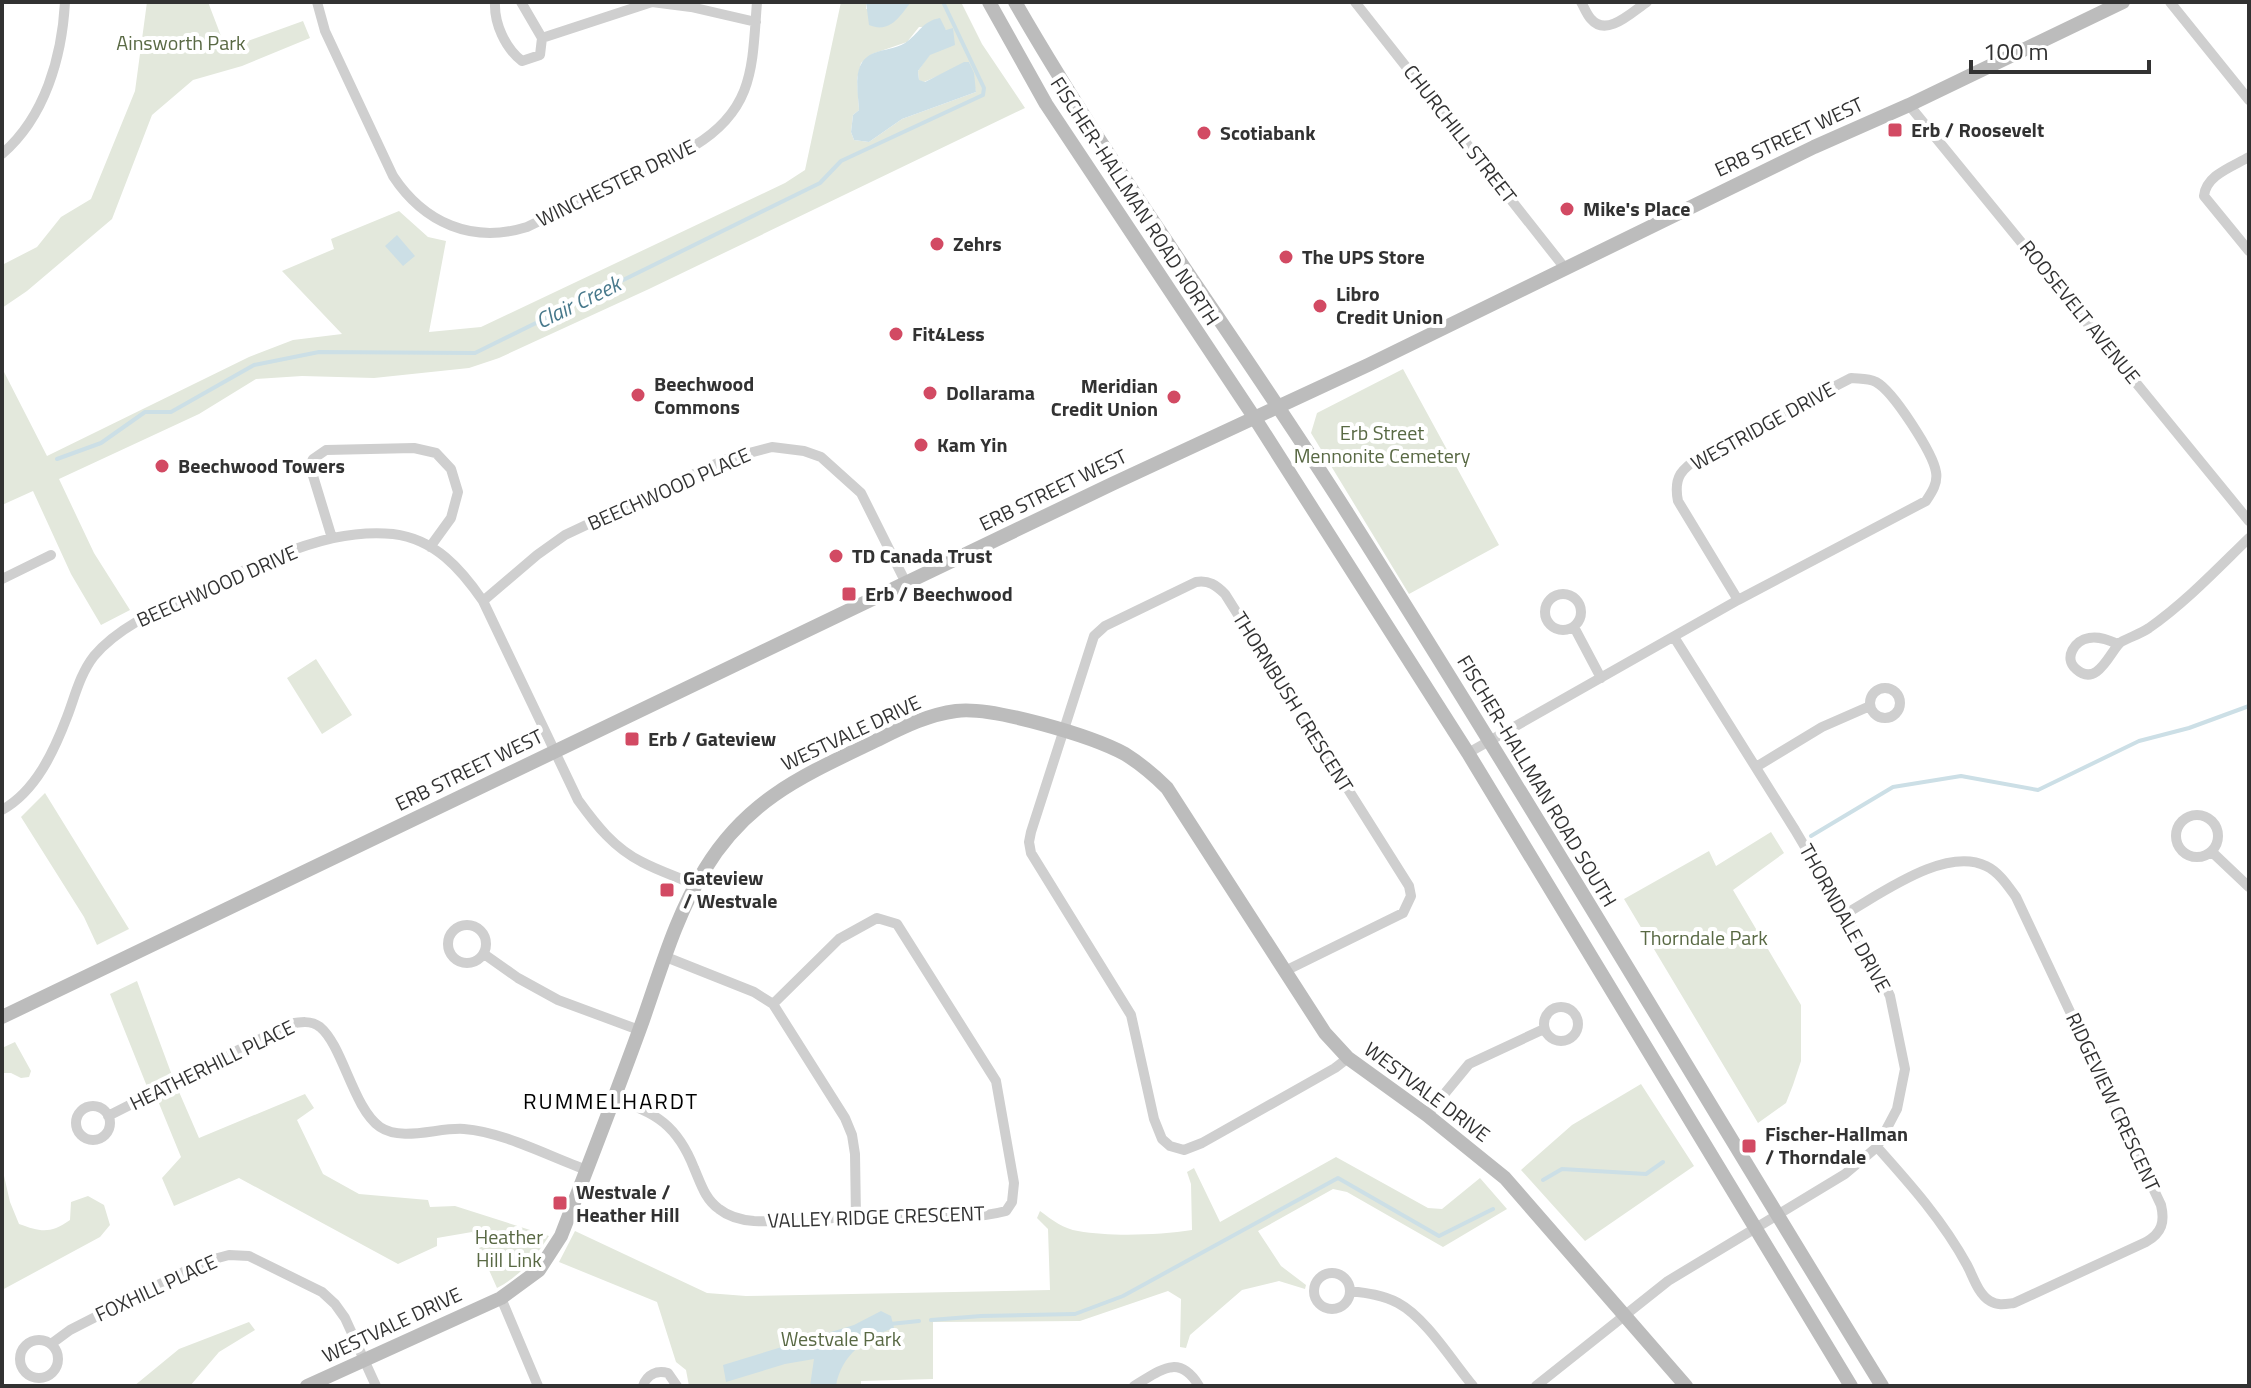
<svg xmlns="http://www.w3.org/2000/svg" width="2251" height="1388" viewBox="0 0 2251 1388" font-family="'Titillium Web',sans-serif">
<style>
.green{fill:#e3e8dc;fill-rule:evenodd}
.water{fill:#ccdfe6}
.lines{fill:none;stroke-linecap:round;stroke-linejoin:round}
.stream{stroke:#ccdfe6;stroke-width:4}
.street{stroke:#cfcfcf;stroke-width:10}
.secondary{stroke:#bcbcbc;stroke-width:14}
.poi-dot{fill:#d24a63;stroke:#fff;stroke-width:3}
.labels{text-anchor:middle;stroke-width:8;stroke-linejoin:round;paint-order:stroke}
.park-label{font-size:20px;fill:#596944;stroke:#fff}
.poi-label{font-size:20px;font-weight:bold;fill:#323232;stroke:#fff;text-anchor:start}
.street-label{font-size:20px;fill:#323232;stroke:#fff}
.water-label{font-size:22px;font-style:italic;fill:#48798c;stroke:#fff}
.neighbourhood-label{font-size:22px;letter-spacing:2px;fill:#000;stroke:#fff}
</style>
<rect width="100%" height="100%" fill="#fff"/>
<path class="green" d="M147 2H208L226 49 303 21 310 38 242 66 193 80 152 115 112 219 27 291 2 308V265L37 247 61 217 91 199 135 91Z
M841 2H866V9L911 2H961L982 44 1025 108 649 289 499 358 469 368 374 378 302 376 256 379 199 414 59 479 94 553 130 610 101 625 71 574 33 491 2 505V368L47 456 249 357 293 340 342 334 282 271 334 249 331 239 399 211 428 237 446 241 429 332 481 327 785 183 805 170ZM919 27H943L946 30 918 71 919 81 924 82 969 62 976 92 902 119 869 142 854 140 851 132 853 115 859 110 857 79 861 63 872 54 907 42Z
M1403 369 1499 545 1409 594 1311 433 1317 413Z
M316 659 352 715 322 734 287 678Z
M45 793 129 929 97 945 84 917 21 817Z
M1771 832 1784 853 1733 890 1801 1005V1061L1793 1085 1786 1103 1758 1123 1624 899 1709 851 1716 866Z
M137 981 173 1078 199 1138 305 1094 314 1108 297 1120 323 1174 359 1194 428 1200 430 1207 455 1206 549 1236C534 1259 521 1275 497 1288L472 1232 437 1238V1246L398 1264 239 1178 174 1206 162 1178 181 1157 158 1101 148 1089 110 994Z
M15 1042 31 1071 29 1077 21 1078 11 1073H2V1048Z
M1641 1084 1694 1166 1585 1241 1521 1170 1572 1125Z
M1336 1157 1428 1208 1442 1209 1480 1178 1507 1209 1443 1247 1347 1192 1333 1189 1258 1231 1281 1266 1306 1285 1305 1289 1279 1281 1242 1290 1190 1335 1186 1348 1180 1347 1181 1299 1168 1291 1080 1321 933 1322V1379L861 1381V1386H689L686 1370 676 1362 657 1302 559 1262 575 1231 707 1293 746 1296 1050 1290 1048 1229 1037 1218 1040 1211C1052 1220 1064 1229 1078 1231 1112 1237 1159 1235 1192 1230L1191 1184 1187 1172 1194 1168 1220 1222Z
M2 1167 10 1202 19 1224C41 1232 50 1234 70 1220L71 1202 88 1196 104 1205 110 1225 100 1237 2 1290Z
M249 1322 255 1330 219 1352 190 1386H134L179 1349Z"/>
<path class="water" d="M866 2H911C900 16 890 34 869 25Z
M940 18 946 30 953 28 955 45 930 55 918 71 919 80 925 82 964 62H969L974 73 976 92 902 119 869 142 854 140 851 132 853 115 859 110C858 90 851 62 874 53 884 49 895 49 905 43 919 34 922 21 940 18Z
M397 235 415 256 403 266 385 246Z
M881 1311 891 1316 894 1328C866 1337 841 1355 836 1386H810L814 1359 785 1364 726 1382 723 1365 854 1325Z"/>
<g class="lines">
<path class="stream" d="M57 459 101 443 145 412H171L254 365 319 352 475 353 820 183 841 161 983 95 984 88 943 2
M1811 836 1893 787 1961 776 2038 790 2139 741 2189 728 2249 706
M1543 1180 1562 1169 1646 1174 1663 1162
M931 1320 981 1316 1075 1314 1123 1296 1338 1178 1439 1236 1493 1209
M890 1324 919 1321"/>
<path class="street" d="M317 2 325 31 393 176C424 223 472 244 527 227L694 146C755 109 752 66 757 2
M495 2C494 23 505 48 522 61L540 55 542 38 521 2
M1355 2 1564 267
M1581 2C1584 7 1587 15 1591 19 1607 38 1633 11 1647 2
M2170 2 2249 100
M542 38 652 2 691 7 756 22
M1909 105 2249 521
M2 154C45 117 62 57 65 2
M2249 157C2232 167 2206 175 2204 196L2249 251
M332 538 310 466 313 459 326 450 414 448 436 453 451 469 458 492 451 518 430 547
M2 579 51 555
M1545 612a18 18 0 1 1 36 0a18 18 0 1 1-36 0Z
M483 601 537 555 565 535 726 459 772 447 804 451 821 457 861 493 906 583
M1574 627 1601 678
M2118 644C2109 640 2099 636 2089 638 2075 640 2063 658 2076 669 2098 689 2111 649 2121 642 2130 637 2140 634 2149 628 2186 602 2217 569 2249 538
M1870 703a15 15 0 1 1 30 0a15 15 0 1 1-30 0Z
M1468 753 1738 600 1926 501C1932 492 1938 483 1936 472 1933 453 1893 391 1876 382 1868 378 1860 379 1851 378L1702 455C1682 469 1673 476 1678 501L1738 600
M1756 767 1822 727 1870 706
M2 810C36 791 54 751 67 717 75 696 80 674 94 656 123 622 169 606 208 587 249 568 289 548 333 538 352 534 373 532 393 534 435 539 461 569 483 601L578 800C596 825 614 848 642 862 659 871 678 877 695 885
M2176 836a21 21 0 1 1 42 0a21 21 0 1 1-42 0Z
M2212 852 2249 887
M1845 914C1881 894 1945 846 1986 866 1999 872 2008 886 2016 897L2161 1205C2165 1222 2162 1233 2146 1242L2014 1303C2006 1304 1998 1306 1990 1301 1978 1294 1973 1276 1967 1265 1943 1221 1911 1185 1877 1147
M448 944a19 19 0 1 1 38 0a19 19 0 1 1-38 0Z
M484 954 518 978 558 1000 639 1030
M666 957 754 992 773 1004 845 1118 852 1135 855 1154 856 1217
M1285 971 1403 913 1411 896 1409 886 1225 594C1216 585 1209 580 1196 582L1105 626 1094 636 1031 832 1029 842 1031 853 1131 1015 1154 1119 1162 1139 1170 1146 1184 1150 1202 1143 1335 1068 1348 1058
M1544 1024a17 17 0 1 1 34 0a17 17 0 1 1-34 0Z
M614 1100C656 1111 678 1127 694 1168 701 1184 705 1199 719 1209 729 1217 741 1220 754 1221 793 1223 831 1217 870 1216 913 1215 965 1222 1006 1211L1012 1202 1014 1183 996 1081 897 924 877 918 839 939 773 1004
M76 1123a17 17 0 1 1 34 0a17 17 0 1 1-34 0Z
M1427 1115 1469 1064 1544 1029
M108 1116 290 1024C300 1022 311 1020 320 1027 343 1046 353 1108 380 1127 402 1142 439 1127 464 1129 504 1132 550 1157 587 1170
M1314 1291a18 18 0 1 1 36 0a18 18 0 1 1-36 0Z
M1350 1291C1367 1293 1383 1295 1398 1303 1426 1318 1452 1361 1473 1386
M501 1298 538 1386
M20 1359a19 19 0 1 1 38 0a19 19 0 1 1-38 0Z
M51 1344 70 1330 203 1262 229 1255 249 1256 322 1292 335 1304 345 1318 376 1386
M643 1386C647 1374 657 1370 668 1373L677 1386
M1134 1386C1161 1370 1179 1353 1199 1386
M1536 1386 1668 1281 1845 1174 1877 1147 1897 1109 1905 1069 1890 996 1877 969 1795 830 1674 637"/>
<path class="secondary" d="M989 2 1046 104 1254 417 1468 753 1851 1386
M1015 2C1116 178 1238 340 1346 511 1529 800 1703 1095 1882 1386
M2 1017 1112 484 1368 365 1814 147 1909 105 2123 2
M307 1386 501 1298 539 1270 561 1236C589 1164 617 1092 643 1020 661 969 676 915 705 869 747 800 802 776 871 743 898 730 925 715 956 711 992 706 1092 736 1125 754 1141 764 1154 775 1167 788L1325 1033 1348 1058 1427 1115 1505 1178 1686 1386"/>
</g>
<g class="poi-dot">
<rect x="1887" y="122" width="16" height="16" rx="4"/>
<circle cx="1204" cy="133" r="8"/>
<circle cx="1567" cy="209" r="8"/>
<circle cx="937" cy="244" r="8"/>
<circle cx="1286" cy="257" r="8"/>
<circle cx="1320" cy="306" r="8"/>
<circle cx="896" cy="334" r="8"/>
<circle cx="930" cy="393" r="8"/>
<circle cx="638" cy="395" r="8"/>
<circle cx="1174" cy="397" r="8"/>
<circle cx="921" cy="445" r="8"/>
<circle cx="162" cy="466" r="8"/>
<circle cx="836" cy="556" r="8"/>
<rect x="841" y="586" width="16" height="16" rx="4"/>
<rect x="624" y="731" width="16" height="16" rx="4"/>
<rect x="659" y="882" width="16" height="16" rx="4"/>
<rect x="1741" y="1138" width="16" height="16" rx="4"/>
<rect x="552" y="1195" width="16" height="16" rx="4"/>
</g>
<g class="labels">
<g class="park-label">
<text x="181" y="50">Ainsworth Park</text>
<text x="1382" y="440">Erb Street<tspan x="1382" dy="23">Mennonite Cemetery</tspan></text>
<text x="1704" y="945">Thorndale Park</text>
<text x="509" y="1244">Heather<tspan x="509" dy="23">Hill Link</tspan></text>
<text x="841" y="1346">Westvale Park</text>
</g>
<g class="poi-label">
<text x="1911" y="137">Erb / Roosevelt</text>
<text x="1220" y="140">Scotiabank</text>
<text x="1583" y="216">Mike's Place</text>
<text x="953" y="251">Zehrs</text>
<text x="1302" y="264">The UPS Store</text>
<text x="1336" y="301">Libro<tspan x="1336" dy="23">Credit Union</tspan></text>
<text x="912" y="341">Fit4Less</text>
<text x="654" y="391">Beechwood<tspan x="654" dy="23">Commons</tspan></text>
<text x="1158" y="393" text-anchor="end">Meridian<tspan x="1158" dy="23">Credit Union</tspan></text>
<text x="946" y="400">Dollarama</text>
<text x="937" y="452">Kam Yin</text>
<text x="178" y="473">Beechwood Towers</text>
<text x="852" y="563">TD Canada Trust</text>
<text x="865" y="601">Erb / Beechwood</text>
<text x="648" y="746">Erb / Gateview</text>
<text x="683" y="885">Gateview<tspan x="683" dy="23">/ Westvale</tspan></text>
<text x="1765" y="1141">Fischer-Hallman<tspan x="1765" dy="23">/ Thorndale</tspan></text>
<text x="576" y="1199">Westvale /<tspan x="576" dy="23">Heather Hill</tspan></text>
</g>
<g class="street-label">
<text transform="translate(1460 134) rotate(52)" y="7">CHURCHILL STREET</text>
<text transform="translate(1789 137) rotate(-25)" y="7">ERB STREET WEST</text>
<text transform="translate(616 183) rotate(-26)" y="7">WINCHESTER DRIVE</text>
<text transform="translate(1135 201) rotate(57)" y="7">FISCHER-HALLMAN ROAD NORTH</text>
<text transform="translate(2080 312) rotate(51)" y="7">ROOSEVELT AVENUE</text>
<text transform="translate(1763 426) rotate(-29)" y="7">WESTRIDGE DRIVE</text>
<text transform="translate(669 489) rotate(-24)" y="7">BEECHWOOD PLACE</text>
<text transform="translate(1053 490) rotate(-26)" y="7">ERB STREET WEST</text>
<text transform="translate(217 586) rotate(-24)" y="7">BEECHWOOD DRIVE</text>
<text transform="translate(1293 702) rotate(58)" y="7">THORNBUSH CRESCENT</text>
<text transform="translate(851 733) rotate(-25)" y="7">WESTVALE DRIVE</text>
<text transform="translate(469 770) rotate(-26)" y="7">ERB STREET WEST</text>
<text transform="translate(1537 781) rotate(59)" y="7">FISCHER-HALLMAN ROAD SOUTH</text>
<text transform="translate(1845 918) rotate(61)" y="7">THORNDALE DRIVE</text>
<text transform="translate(212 1065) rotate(-26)" y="7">HEATHERHILL PLACE</text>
<text transform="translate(1427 1092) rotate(37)" y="7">WESTVALE DRIVE</text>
<text transform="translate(2113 1102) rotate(65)" y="7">RIDGEVIEW CRESCENT</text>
<text transform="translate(876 1217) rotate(-2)" y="7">VALLEY RIDGE CRESCENT</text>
<text transform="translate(156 1288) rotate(-25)" y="7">FOXHILL PLACE</text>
<text transform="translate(392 1325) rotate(-25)" y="7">WESTVALE DRIVE</text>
</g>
<g class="water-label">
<text transform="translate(578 302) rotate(-26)" y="8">Clair Creek</text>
</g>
<g class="neighbourhood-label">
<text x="611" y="1109">RUMMELHARDT</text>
</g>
</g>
<rect width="2251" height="1388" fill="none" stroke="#323232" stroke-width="8"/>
<path d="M1971 60v12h178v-12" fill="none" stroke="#323232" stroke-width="4"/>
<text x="1983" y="60" font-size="24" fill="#323232" stroke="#ffffff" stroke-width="6" paint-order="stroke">100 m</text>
</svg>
